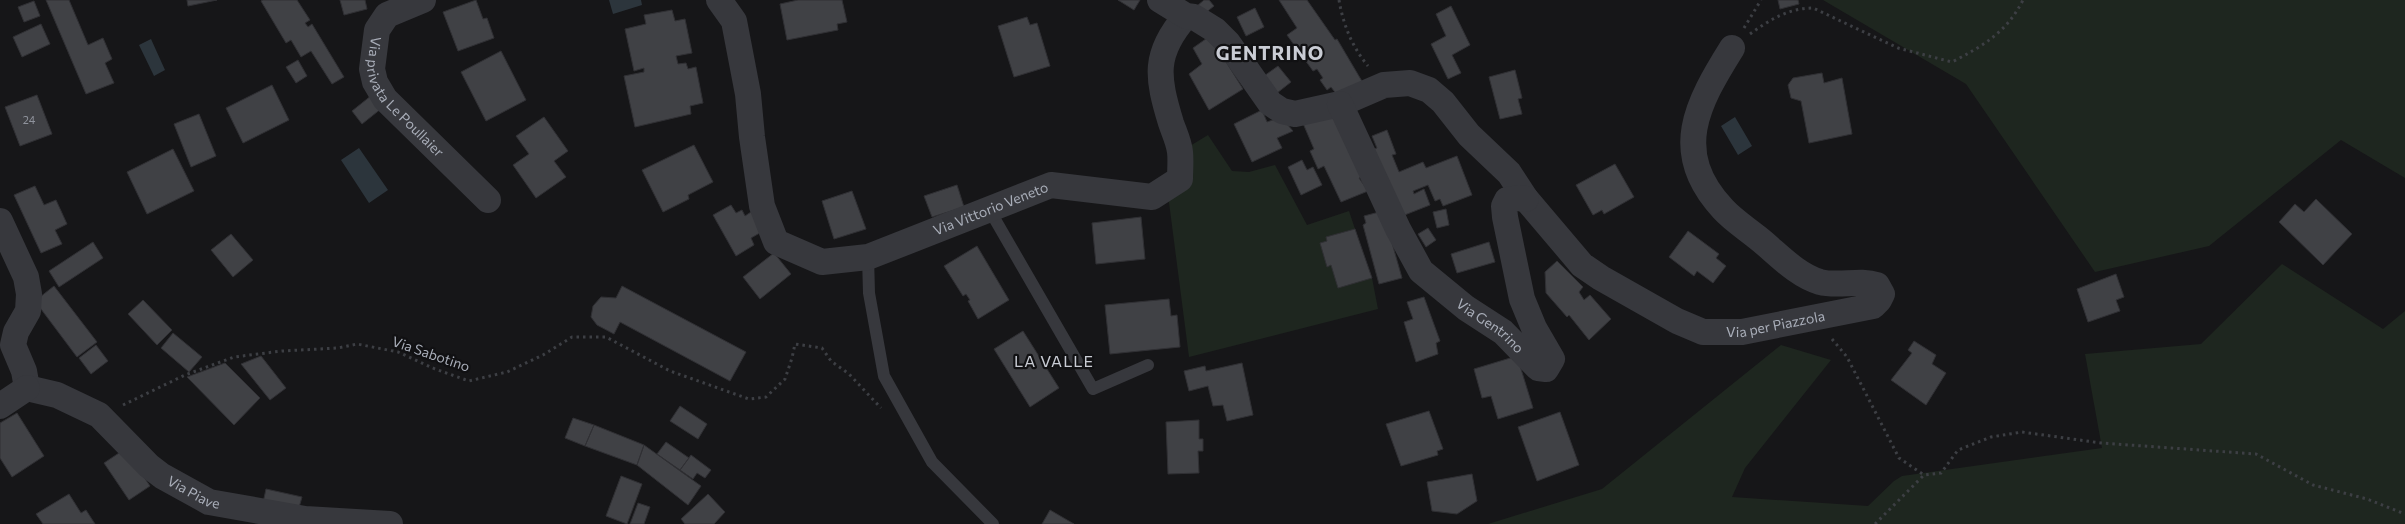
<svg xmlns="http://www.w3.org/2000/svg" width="2405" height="524" viewBox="0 0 2405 524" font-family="Commissioner,sans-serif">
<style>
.green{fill:#1e261f}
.water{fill:#2c353c}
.building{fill:#404145;stroke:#303034}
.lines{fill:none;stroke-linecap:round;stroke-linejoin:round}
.path{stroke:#3d3f44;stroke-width:3;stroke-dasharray:2.5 4;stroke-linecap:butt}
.lane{stroke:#37383d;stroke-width:12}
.street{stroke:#37383d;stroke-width:26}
.labels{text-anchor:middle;stroke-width:4.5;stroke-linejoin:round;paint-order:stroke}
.number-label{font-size:11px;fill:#8e929b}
.street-label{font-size:14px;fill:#a8adb8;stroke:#111113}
.quarter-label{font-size:16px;letter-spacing:1px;fill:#c9ccd4;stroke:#111113}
.district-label{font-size:19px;font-weight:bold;letter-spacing:1px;fill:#c9ccd4;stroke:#111113}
</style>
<rect width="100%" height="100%" fill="#161618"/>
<path class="green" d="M1823 0H2405V178L2341 140 2209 246 2095 272 1966 84Z
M1208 135 1232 171 1249 172 1275 165 1307 225 1349 211 1355 229 1326 237 1327 241 1320 243 1327 267 1331 265 1372 278 1378 309 1189 357 1167 187 1180 152Z
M2282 264 2383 329 2405 311V524H1488L1602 489 1781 345 1831 360 1745 468 1732 497 1868 506 1894 481 1902 476 2102 448 2085 354 2201 344Z"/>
<path class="water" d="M609 0H641L642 5 613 14Z
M151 39 165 70 154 76 139 45Z
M1735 117 1752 146 1738 155 1721 126Z
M359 148 388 190 369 203 341 160Z"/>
<path class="building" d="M46 0H69L88 45 103 38 112 59 105 63 114 83 86 94Z
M187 0H217L188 6Z
M263 0H297L310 20 305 23 308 27 312 24 344 77 332 84 311 51 301 57 291 40 286 43 261 1Z
M340 0H365L367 9 344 15Z
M476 0 483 19 487 18 494 38 458 51 443 12Z
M798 0H842L847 22 837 24 838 30 787 40 780 4Z
M1118 0H1140L1134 10Z
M1204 0H1209L1214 6 1204 14 1197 6Z
M1279 0H1307L1335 40 1337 39 1363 83 1341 100 1331 87 1327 90 1320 80 1323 78 1317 69 1313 71 1287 35 1297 28Z
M1778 0H1798L1799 4 1780 9Z
M34 1 40 16 24 22 18 7Z
M1451 6 1470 45 1452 55 1461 73 1448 79 1431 44 1446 36 1436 14Z
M1255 8 1264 27 1246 36 1237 17Z
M672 10 675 21 685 19 692 53 676 56 678 64 686 63 688 69 696 67 703 103 690 106 691 114 635 127 624 76 644 72V68L634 71 625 29 646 24 644 15Z
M1027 17 1030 25 1037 23 1050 66 1014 77 998 26Z
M41 24 50 44 22 57 13 37Z
M1210 36 1243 89 1209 110 1189 74 1202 64 1193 48Z
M501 51 526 100 486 121 461 72Z
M298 60 307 76 296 83 286 67Z
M1278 66 1291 82 1277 93 1264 76Z
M1515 70 1522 98 1518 99 1522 114 1500 119 1489 77Z
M1822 73 1824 83 1842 78 1852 134 1809 143 1801 101 1791 98 1788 85 1793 78Z
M272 85 289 120 243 143 226 108Z
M37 95 52 134 20 146 5 107Z
M372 95 382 108 362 124 352 111Z
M1334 109 1367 174 1359 178 1368 191 1341 202 1324 166 1318 169 1310 151 1314 149 1302 121Z
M1262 110 1267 122 1281 117 1293 131 1277 138 1282 148 1252 162 1234 124Z
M199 114 216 156 191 167 174 124Z
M544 117 568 151 554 161 566 177 536 198 513 165 529 154 516 136Z
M1387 130 1396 154 1392 155 1399 172 1423 162 1426 168 1457 156 1472 195 1443 206 1440 199 1435 201 1428 185 1413 191 1414 194 1424 189 1430 205 1397 218 1369 151 1377 148 1372 136Z
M694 145 713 182 688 195 689 199 663 212 642 170Z
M173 149 194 191 147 214 127 172Z
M1302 160 1307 170 1313 167 1322 185 1301 195 1288 167Z
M1615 164 1634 197 1604 214 1602 210 1593 215 1576 185Z
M957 185 964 207 932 217 924 196Z
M35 186 44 205 56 200 67 224 55 230 62 244 41 253 14 195Z
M852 191 866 229 834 239 822 201Z
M2316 199 2352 234 2323 265 2279 222 2295 204 2304 212Z
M731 205 736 213 742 210 745 216 754 210 765 230 751 238 754 245 736 256 713 215Z
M1446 209 1449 225 1437 228 1433 212Z
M1383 211 1402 278 1379 284 1363 225 1366 223 1364 216Z
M1141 217 1145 259 1096 264 1092 223Z
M1428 228 1436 240 1426 247 1418 234Z
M1355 229 1372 278 1338 288 1331 265 1327 267 1320 243 1327 241 1326 237Z
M1688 231 1719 254 1716 258 1726 266 1713 283 1697 271 1694 276 1669 257Z
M231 234 253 260 233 277 211 250Z
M93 242 103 258 59 287 49 271Z
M1489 242 1495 262 1457 273 1451 254Z
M977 246 1009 300 978 319 968 301 970 300 966 294 963 296 944 266Z
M774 253 791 274 760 299 743 277Z
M1557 261 1583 287 1579 292 1584 300 1590 295 1611 319 1589 340 1569 315 1567 317 1546 293 1545 272Z
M2116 274 2124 297 2116 300 2120 311 2088 322 2077 289Z
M54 286 97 342 77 357 35 301Z
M622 286 746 352 730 381 620 322 614 334 597 325 591 317 593 306 601 297 616 298Z
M1424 297 1440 341 1436 343 1438 354 1416 362 1404 322 1413 319 1407 302Z
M1169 299 1171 316 1177 315 1180 347 1110 354 1105 305Z
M143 300 172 330 157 345 128 314Z
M1023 331 1059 388 1030 407 994 349Z
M173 333 202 357 189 372 161 348Z
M1914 341 1936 355 1932 364 1946 373 1926 405 1891 380 1912 353 1908 350Z
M96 345 108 361 91 374 79 358Z
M261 356 286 388 270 400 241 364Z
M1517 356 1533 408 1498 419 1491 396 1482 398 1474 369Z
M225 363 260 398 234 425 187 377Z
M1242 363 1253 415 1227 421 1223 405 1213 406 1208 386 1189 391 1184 371 1205 366 1206 371Z
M680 406 707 424 698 439 670 421Z
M1429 411 1443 449 1437 451 1438 455 1401 466 1386 424Z
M1560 412 1579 465 1537 481 1518 427Z
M17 413 44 456 12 477 0 458V423Z
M573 418 594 425 585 446 565 438Z
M1199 420V439H1203V451H1198L1199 473 1168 474 1166 422Z
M594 425 644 445 637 465 585 446Z
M666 442 689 458 680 470 657 454Z
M644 445 701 486 688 505 637 465Z
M125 449 150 486 129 500 104 463Z
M691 455 711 470 705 478 697 473 693 479 680 470Z
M1472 474 1477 501 1457 514 1432 511 1427 482Z
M621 476 642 484 627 524 606 516Z
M266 489 302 497 298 511 263 503Z
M69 494 81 513 86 510 95 524H43L36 514Z
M708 494 725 512 714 524H685L681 519Z
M638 503 650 507 644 524H630Z
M1050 510 1074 524H1042Z"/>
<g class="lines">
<path class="path" d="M1339 0C1343 24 1352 47 1368 66
M1744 28 1761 0
M1750 34C1769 20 1789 8 1813 8L1898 48 1952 62C1983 46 2007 32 2023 0
M1832 339 1847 357 1899 458 1924 475
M123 405 185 375 234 357 282 351 338 348 357 344 398 352 435 369 469 381 507 372 543 355 572 337H606L670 371 749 399 766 397 785 379 792 358 795 344 822 348 831 361 849 374 881 408
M1875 524 1924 475 1941 473 1958 450 1991 437 2022 432 2101 443 2256 454 2313 485 2367 499 2405 514"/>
<path class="lane" d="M989 209 1093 389 1148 365
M868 257 869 293 884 376 932 462 993 524"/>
<g class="street">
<path id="s1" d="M423 0 387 15 377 30 372 69 375 82 385 99 488 200"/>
<path id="s2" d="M719 0 734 21 748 94 752 137 762 206 776 242 822 262 868 257 1051 185 1152 197 1180 179C1180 170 1181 160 1180 152 1179 142 1174 132 1171 123 1157 77 1153 54 1186 16"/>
<path id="s3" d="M1160 0 1186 16 1194 17 1215 30 1228 43 1270 103 1282 111 1295 114 1340 104 1384 85 1410 83 1429 90 1443 102 1469 135 1509 173 1526 199 1582 265 1601 278 1677 321 1703 332H1742L1873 306 1879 300 1882 294 1877 285C1859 279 1839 287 1820 282 1796 275 1777 253 1758 238 1747 229 1733 220 1723 209 1670 152 1697 104 1732 48"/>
<path id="s4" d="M1340 104 1398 229 1421 271 1466 308 1503 332 1538 368 1546 369 1552 359 1534 328 1522 299 1505 217 1504 206 1507 200 1518 198 1526 199"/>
<path d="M0 221 26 277 29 294 28 311 16 332 13 345 24 371 27 388"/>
<path id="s5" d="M27 388 57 395 99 415 149 466 162 476 209 502 305 519 390 524"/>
<path d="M0 406 27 388"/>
</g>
</g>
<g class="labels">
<g class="number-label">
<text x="29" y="124">24</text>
</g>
<g class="street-label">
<text dy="5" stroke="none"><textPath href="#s1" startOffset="136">Via privata Le Poullaier</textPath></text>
<text dy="5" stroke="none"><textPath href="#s2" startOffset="480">Via Vittorio Veneto</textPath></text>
<text dy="5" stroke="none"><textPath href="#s3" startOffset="768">Via per Piazzola</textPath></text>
<text dy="5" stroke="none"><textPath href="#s4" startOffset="274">Via Gentrino</textPath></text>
<text transform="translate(431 354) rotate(19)" y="5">Via Sabotino</text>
<text dy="5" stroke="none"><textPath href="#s5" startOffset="201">Via Piave</textPath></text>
</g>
<g class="quarter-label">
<text x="1054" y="367">LA VALLE</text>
</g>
<g class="district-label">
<text x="1270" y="60">GENTRINO</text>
</g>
</g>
</svg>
